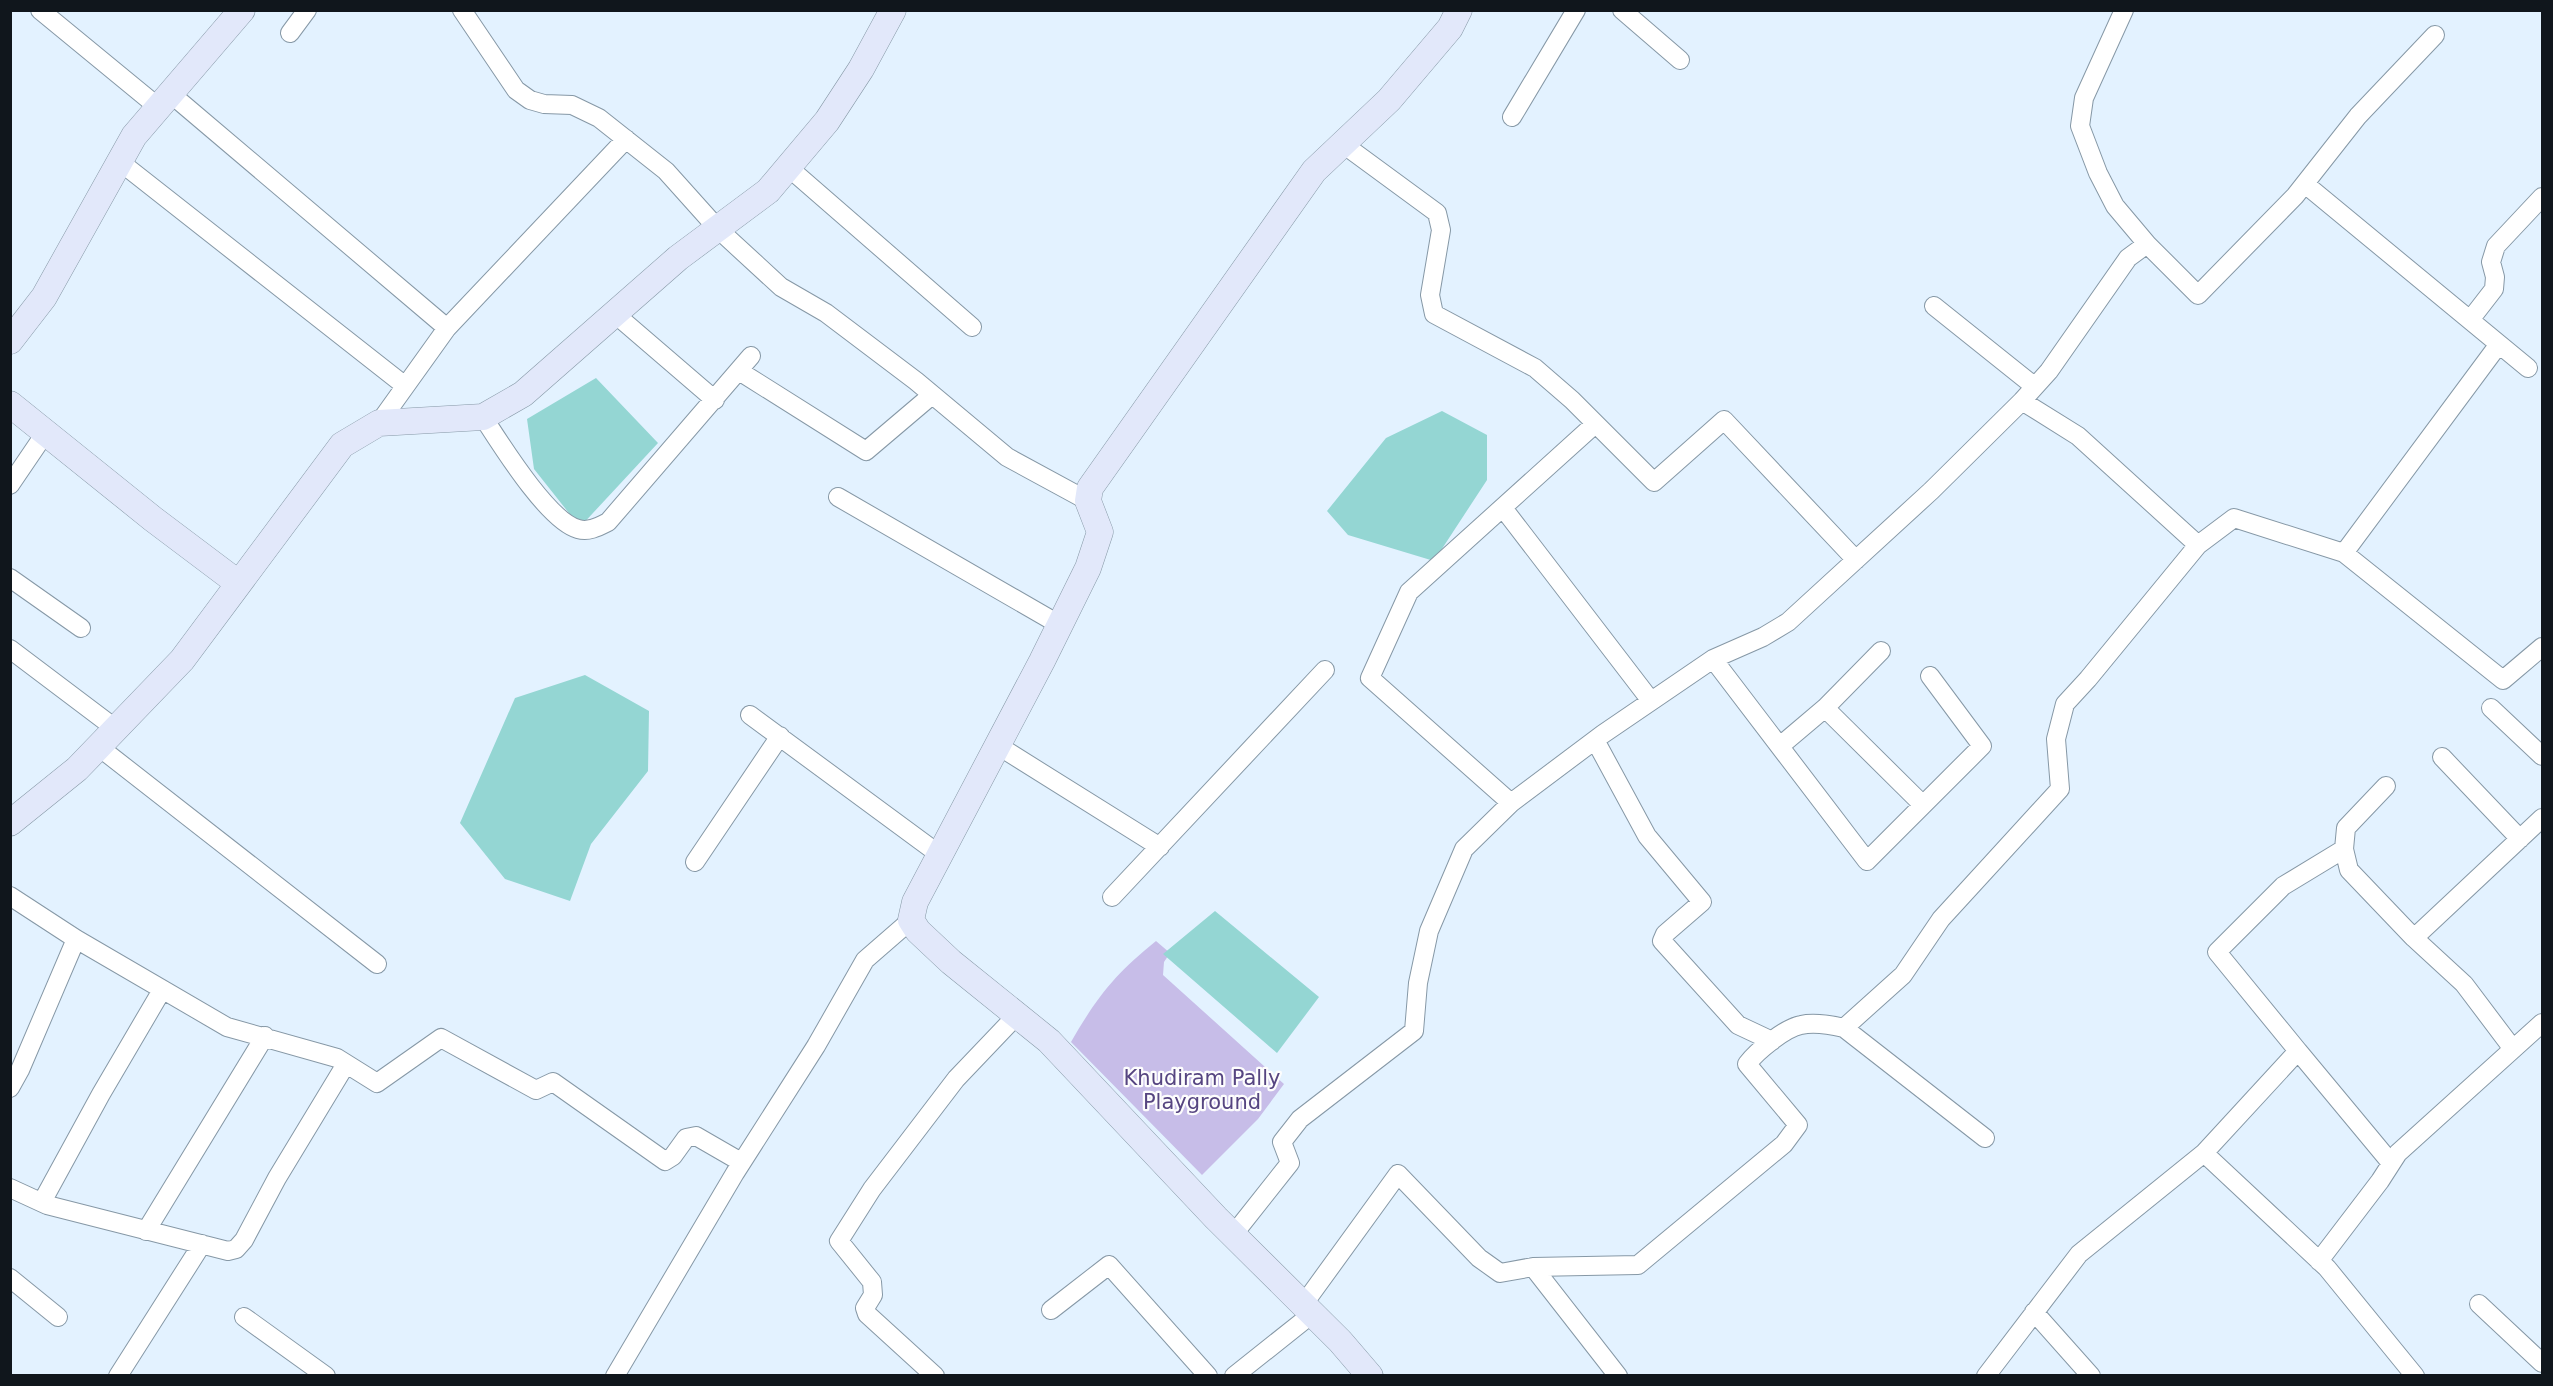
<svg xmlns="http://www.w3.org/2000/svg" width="2553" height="1386" viewBox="0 0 2553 1386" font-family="'DejaVu Sans',sans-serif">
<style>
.green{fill:#c7bde8}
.water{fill:#94d6d3}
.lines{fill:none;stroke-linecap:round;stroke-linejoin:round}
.street-casing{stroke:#8698a6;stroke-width:20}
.secondary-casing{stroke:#8698a6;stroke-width:27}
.street{stroke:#fff;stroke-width:18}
.secondary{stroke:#e2e8fa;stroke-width:26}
.labels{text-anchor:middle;stroke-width:4.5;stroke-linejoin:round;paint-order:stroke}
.park-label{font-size:21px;fill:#564581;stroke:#fdfdfd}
</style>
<rect width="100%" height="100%" fill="#e3f2ff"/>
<path class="green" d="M1156 941 1170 953 1164 962 1163 975 1284 1084 1258 1119 1202 1175 1071 1042C1097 997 1115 974 1156 941Z"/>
<path class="water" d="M596 378 658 443 580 527 534 469 527 419Z
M1442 411 1487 435V480L1434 561 1348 535 1327 511 1386 438Z
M585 675 649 711 648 771 591 844 570 901 505 879 460 823 515 698Z
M1215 911 1319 997 1277 1053 1163 954Z"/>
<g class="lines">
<g class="street-casing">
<path id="street" d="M40 10 158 107
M462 10 516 90 530 100 544 104 572 105 599 118 666 171 718 229 781 287 826 313 916 381 1007 457 1088 501
M1622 10 1680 60
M290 33 307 10
M171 94 447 328 379 423
M1512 117 1576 10
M1343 144 1437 213 1441 230 1430 295 1434 314 1535 368 1572 400 1654 482 1724 420 1856 560
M119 161 404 385
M788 167 972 327
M2305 184 2528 368
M2147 244 2198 295 2295 196 2358 116 2435 35
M1934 306 2034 386
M615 314 715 400
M2470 320 2494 289 2495 277 2491 262 2496 246 2542 197
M447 328 626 139
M739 371 866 451 932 395
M483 417C500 443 548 521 578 529 589 532 598 527 608 522L751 356
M10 485 46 432
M838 497 1060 625
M1503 508 1651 701
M2198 545 2234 518 2344 553 2503 680 2542 647
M2344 553 2499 344
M10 578 81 628
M10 649 116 729
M1713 659 1867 861 1982 746 1930 676
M1825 708 1923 805
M2491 708 2542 756
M750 715 940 855
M1595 740 1647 836 1702 902 1665 934 1662 941 1738 1025 1772 1041
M997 745 1160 847
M1780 746 1825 708 1881 651
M99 747 377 964
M2442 757 2520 839
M1511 803 1370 678 1409 592 1595 424
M2344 849 2349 870 2414 938 2464 984 2513 1049
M695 862 780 736
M10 896 76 939 227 1027 337 1058 377 1083 441 1038 536 1090 553 1082 665 1161 673 1156 686 1138 696 1136 741 1162
M1112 897 1325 670
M2414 938 2542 818
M1844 1028 1985 1138
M2298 1051 2217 952 2283 886 2344 849 2346 828 2386 786
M10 1088 20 1070 76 939
M2204 1153 2327 1268 2415 1376
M10 1188 47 1205 228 1251 236 1249 244 1240 277 1178 346 1064
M42 1202 101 1094 162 990
M146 1231 265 1036
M1233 1235 1290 1163 1282 1142 1300 1119 1414 1031 1418 983 1429 931 1464 849 1511 803 1603 734 1713 659 1763 637 1788 622 1931 491 2022 401 2049 371 2128 258 2147 244 2115 206 2098 173 2080 126 2084 98 2124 10
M2319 1261 2380 1181 2398 1153 2542 1023
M1533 1267 1618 1376
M10 1278 58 1317
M2479 1304 2542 1363
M1303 1305 1398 1174 1479 1258 1500 1273 1533 1267 1638 1265 1784 1144 1798 1125 1747 1064C1757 1051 1785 1028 1801 1025 1815 1022 1831 1025 1844 1028L1903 975 1941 919 2060 789 2056 739 2065 704 2088 679 2198 545 2078 436 2022 401
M1051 1310 1109 1265 1208 1376
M2034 1312 2091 1376
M244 1317 326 1376
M118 1376 202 1244
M615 1376 735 1173 816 1046 865 960 911 920
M935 1376 867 1314 865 1308 873 1295 872 1282 839 1241 872 1189 956 1079 1017 1015
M1234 1376 1312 1314
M1986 1376 2079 1254 2204 1153 2298 1051 2391 1163"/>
</g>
<g class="secondary-casing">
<path id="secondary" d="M10 341 44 297 134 136 242 10
M10 404 153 519 238 583
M10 823 77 769 182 660 342 445 379 423 483 417 523 394 678 258 768 191 827 121 861 69 893 10
M1370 1376 1340 1341 1216 1218 1049 1041 951 962 918 931 911 920 915 902 1042 661 1088 568 1100 532 1088 501 1090 488 1314 171 1389 100 1450 28 1459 10"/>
</g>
<use href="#street" class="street"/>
<use href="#secondary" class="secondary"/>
</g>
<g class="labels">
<g class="park-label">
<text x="1202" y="1085">Khudiram Pally<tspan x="1202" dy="24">Playground</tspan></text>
</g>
</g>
<rect width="2553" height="1386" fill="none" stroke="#10161c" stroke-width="24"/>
</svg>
